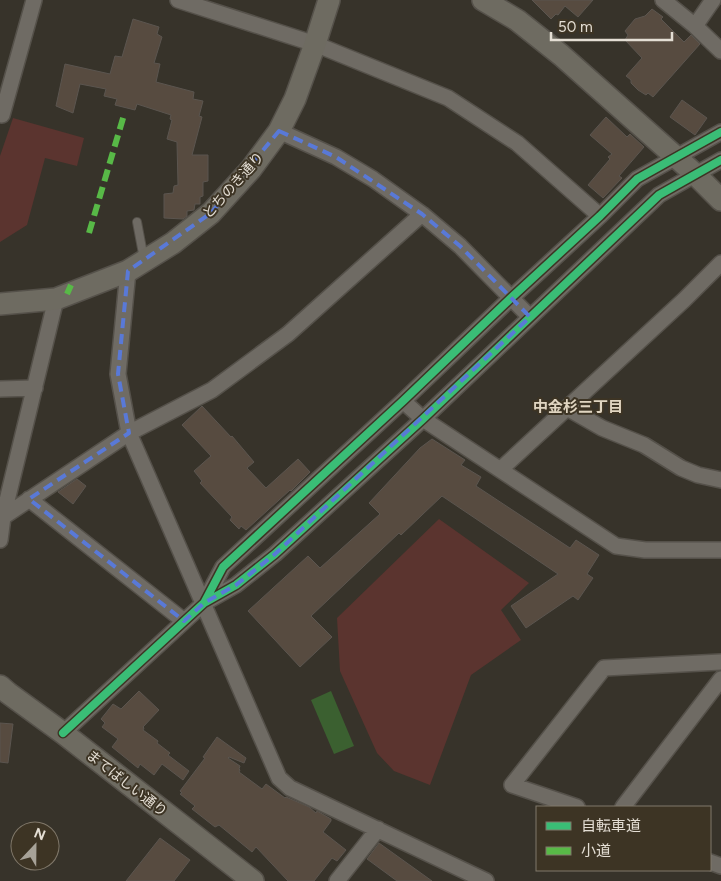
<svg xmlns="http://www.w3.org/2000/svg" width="721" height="881" viewBox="0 0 721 881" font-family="Figtree,'Noto Sans JP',sans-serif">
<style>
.green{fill:#5b342f}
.water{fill:#3b6030}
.building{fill:#574b40;stroke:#5b554f}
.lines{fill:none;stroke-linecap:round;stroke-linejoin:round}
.lane-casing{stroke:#55514a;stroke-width:10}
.street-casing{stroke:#55514a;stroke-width:18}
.secondary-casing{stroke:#55514a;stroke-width:24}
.lane{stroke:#6f6b64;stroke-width:8}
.street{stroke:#6f6b64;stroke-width:15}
.secondary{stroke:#6e6b61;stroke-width:21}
.quiet{stroke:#58b947;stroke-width:6;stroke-dasharray:12 6;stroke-linecap:butt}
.cycleway-casing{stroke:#3d3424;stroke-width:11}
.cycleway{stroke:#3abd76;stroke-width:8}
.marked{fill:none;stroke:#5979d7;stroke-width:4;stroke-dasharray:10 6;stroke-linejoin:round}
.labels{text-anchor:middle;stroke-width:4;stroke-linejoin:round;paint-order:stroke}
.street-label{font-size:14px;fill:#e4ded4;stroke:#3d3424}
.neighbourhood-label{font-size:15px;font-weight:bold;fill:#e0d5c1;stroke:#3d3424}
</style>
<rect width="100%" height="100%" fill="#37332a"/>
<path class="green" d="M13 118 84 138 77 166 45 158 27 225 0 242V156Z
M439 519 529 583 501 610 521 640 471 675 430 785 394 771 377 753 340 671 337 618Z"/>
<path class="water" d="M331 691 354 746 334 754 311 700Z"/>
<path class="building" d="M532 0H593L578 17 565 6 558 15 556 14 551 19Z
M652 9 663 17 661 19 684 42 691 35 700 44 653 97 648 93 646 95 638 90 631 83V80L626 76 642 58 625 40 628 35 625 31 635 19 645 16Z
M133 19 159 27 157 34 162 37 154 63 160 64 156 82 194 92 193 99 203 101 199 116 202 117 192 155H208V181L203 182V196L200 197V204H195L194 210 187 211V216L183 219 164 218V194L173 193 174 186 178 185 177 142 167 139 172 120 170 119 171 115 137 104 135 110 115 105 117 99 104 96 106 89 80 84 73 113 56 106 65 64 110 74 115 56 122 57Z
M682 100 707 118 695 135 670 117Z
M606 117 627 137 630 134 644 147 619 176 622 178 603 198 588 185 610 159 608 157 612 154 590 135Z
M202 406 231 437 232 436 254 462 247 468 266 488 298 459 310 472 291 491 290 490 246 530 241 526 239 529 230 520 232 517 200 483 202 481 194 471 211 456 182 425Z
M432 439 465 460 461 465 481 477 476 486 570 548 576 540 599 555 587 574 593 578 578 600 573 596 526 628 511 606 558 574 442 496 401 535 399 533 311 616 332 637 300 667 248 611 308 556 320 568 380 514 369 503 420 448Z
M77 479 86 486 73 504 58 492Z
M139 691 159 710 143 727 144 728 143 730 158 741 157 743 170 753 168 755 189 771 183 780 162 764 154 775 140 764 138 768 112 747 118 739 102 727 105 723 101 719 113 704 121 709Z
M0 723 13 724 8 763 0 762Z
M217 737 246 758 244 763 229 757 228 758 240 766 239 769 240 770 239 772 262 789 266 784 285 798 286 797 309 807 316 813 317 811 331 819V821L323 832 346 850 337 861 332 858 314 881H288L256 847 252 852 219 825 215 827 192 809 195 806 180 794 182 793 180 791 205 758 203 757Z
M160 838 190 860 174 881H126Z
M379 843 432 881H397L367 859Z"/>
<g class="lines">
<g class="lane-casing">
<path id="lane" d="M137 222 144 259"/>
</g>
<g class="street-casing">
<path id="street" d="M178 0 315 44 448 98 517 143 600 216
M663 0 695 26 721 51
M695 26 713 0
M0 114 2 115 34 0
M279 131 336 157 373 179 422 214 460 246 530 317
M128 271 118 374 129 433 279 778 290 788 486 881
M0 389 35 388
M403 401 423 419 616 546 645 550H721
M567 408 602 428 644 445 681 468 698 475 721 480
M501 469 684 300 721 263
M29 499 184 621
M0 516 3 517 129 433 212 390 288 334 422 214
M0 540 3 517 56 299
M204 603 223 567 403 401 511 298 600 216 637 179 721 132
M63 733 204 603 236 585 275 554 423 419 659 195 721 160
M577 807 512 785 604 668 721 662
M623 807 721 679
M710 862 721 866
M337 881 378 829"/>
</g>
<g class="secondary-casing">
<path id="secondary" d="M483 0 517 20 561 55 695 174 721 200
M0 304 56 299 128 271 173 243 211 213 251 169 279 131 295 99 315 44 329 0
M0 686 8 693 63 733 253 881"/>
</g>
<use href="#lane" class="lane"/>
<use href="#street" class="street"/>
<use href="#secondary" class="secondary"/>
<path class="quiet" d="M89 233 124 115
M67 294 71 285"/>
<g class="cycleway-casing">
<path id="cycleway" d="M204 603 223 567 403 401 511 298 600 216 637 179 721 132
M63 733 204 603 236 585 275 554 423 419 659 195 721 160"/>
</g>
<use href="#cycleway" class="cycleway"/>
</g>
<path class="marked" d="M279 131 336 157 422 214 460 246 530 317 275 554 236 585 204 603 184 621 29 499 129 433 118 374 128 271 211 213Z"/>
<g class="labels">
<g class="street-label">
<text transform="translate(233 185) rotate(-48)" y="5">とちのき通り</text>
<text transform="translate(127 783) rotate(38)" y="5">まてばしい通り</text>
</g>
<g class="neighbourhood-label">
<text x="578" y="412">中金杉三丁目</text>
</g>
</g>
<rect x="536" y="806" width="175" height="65" fill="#3d3424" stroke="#80786a"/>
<rect x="546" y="822" width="25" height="8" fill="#3abd76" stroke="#80786a"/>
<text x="581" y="831" font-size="15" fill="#e4ded4">自転車道</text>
<rect x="546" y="847" width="25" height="8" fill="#58b947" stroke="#80786a"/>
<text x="581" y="856" font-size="15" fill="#e4ded4">小道</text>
<g transform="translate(35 846) rotate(22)"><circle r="24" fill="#3d3424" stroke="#80786a"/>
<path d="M0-4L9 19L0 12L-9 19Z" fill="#a7a298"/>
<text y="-8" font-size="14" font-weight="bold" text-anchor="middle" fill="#e4ded4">N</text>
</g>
<path d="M551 32v8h121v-8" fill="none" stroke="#e4ded4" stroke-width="2.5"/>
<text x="558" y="32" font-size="15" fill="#e4ded4" stroke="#3d3424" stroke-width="4" paint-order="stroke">50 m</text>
</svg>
